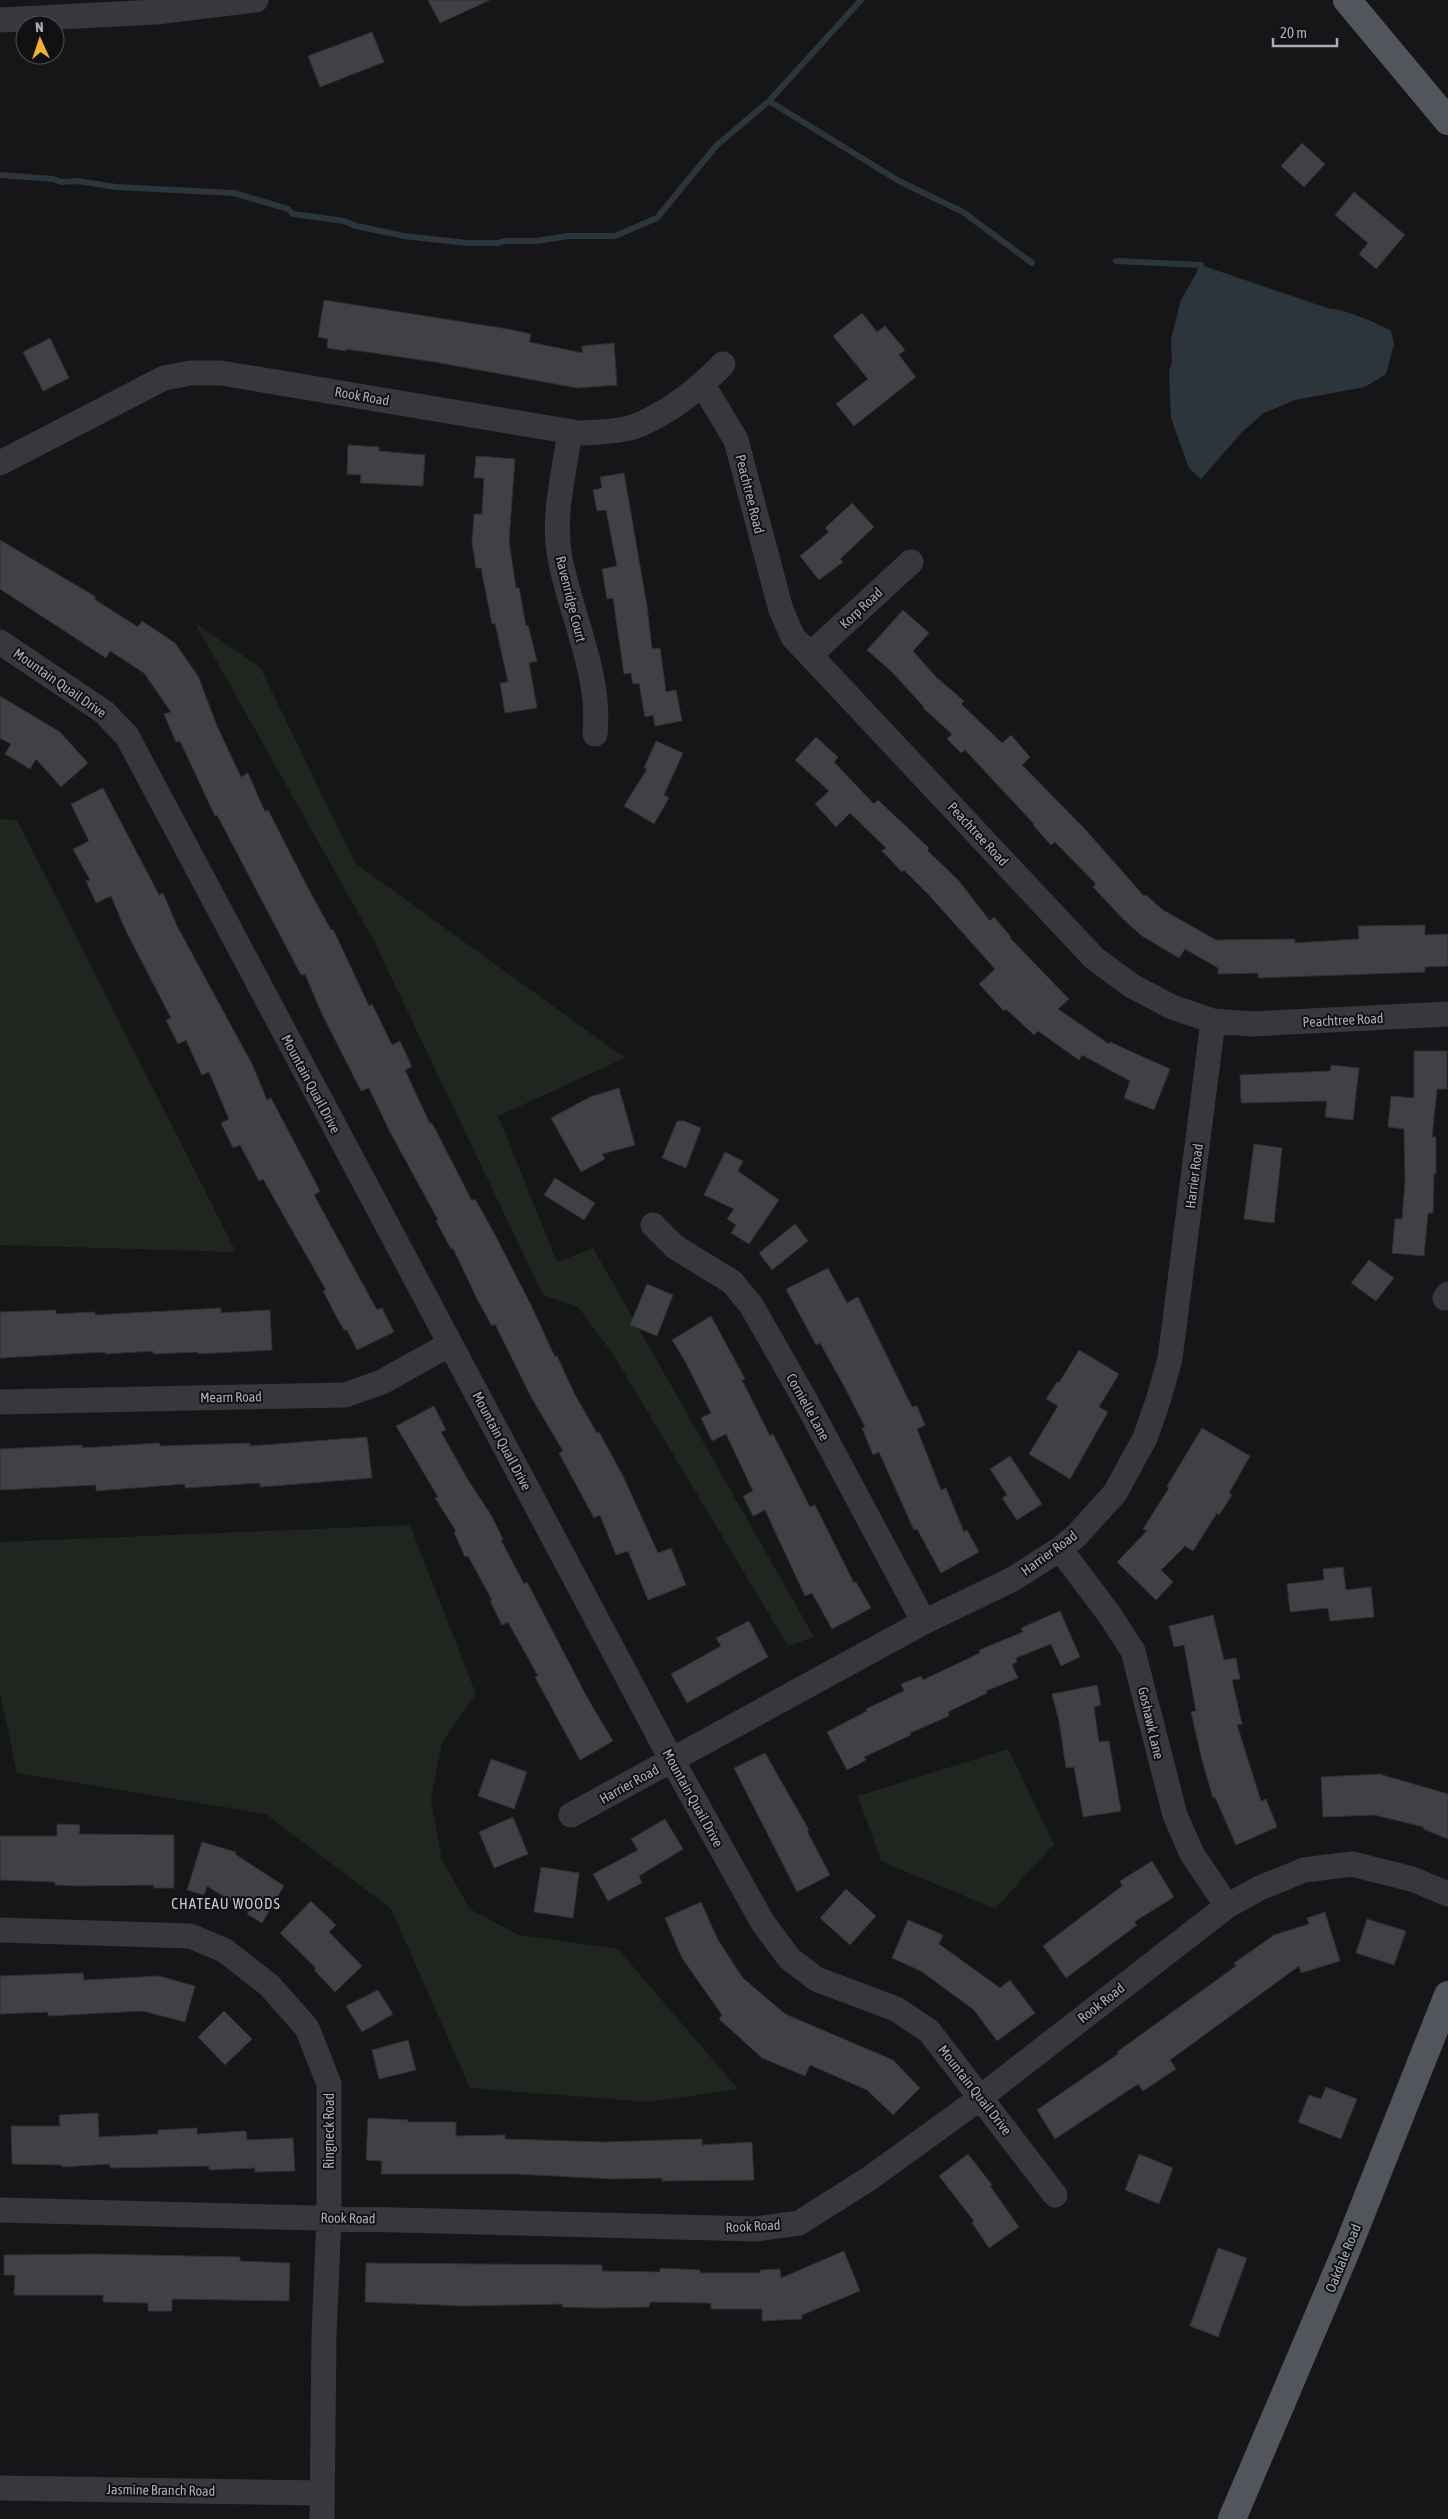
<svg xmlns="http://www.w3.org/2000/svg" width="1448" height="2519" viewBox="0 0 1448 2519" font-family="'Asap Condensed',sans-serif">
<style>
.green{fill:#1e261f}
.water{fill:#2c353c}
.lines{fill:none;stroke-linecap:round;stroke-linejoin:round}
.stream{stroke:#2c353c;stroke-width:6}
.building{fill:#404145;stroke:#303034}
.minor{stroke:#37383d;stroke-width:25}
.major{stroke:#53555c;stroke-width:28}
.labels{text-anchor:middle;stroke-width:4;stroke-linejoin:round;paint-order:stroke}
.street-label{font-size:14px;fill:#a8adb8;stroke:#111113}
.neighbourhood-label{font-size:15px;letter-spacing:1px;fill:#c9ccd4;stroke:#111113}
</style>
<rect width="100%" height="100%" fill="#161618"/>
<path class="green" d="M195 623 260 667 355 863 625 1058 498 1116 557 1262 593 1248 814 1637 788 1646 613 1354 578 1307 543 1295 373 939Z
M0 819 17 820 236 1252 0 1245Z
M410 1525 476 1694 442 1742 431 1800 442 1860 470 1909 519 1935 618 1949 738 2089 650 2102 470 2088 391 1909 266 1814 17 1773 0 1693V1542Z
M1008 1749 1054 1844 995 1909 881 1861 858 1796Z"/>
<path class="water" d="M1201 265 1330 309C1342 308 1380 324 1391 331L1394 344 1386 374 1365 387 1295 400 1264 413 1242 432 1201 479 1189 468 1171 418 1169 371 1172 363 1171 339 1181 300Z"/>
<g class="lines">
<path class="stream" d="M769 101 861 0
M0 175 53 179 61 182 77 181 116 187 234 193 288 209 293 214 344 221 356 226 404 236 467 243H498L505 241H537L568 236H615L657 218 716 146 769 101 899 181 963 212 1032 263
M1116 261 1201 265 1200 272"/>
</g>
<path class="building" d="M428 0H490L440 23Z
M372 32 384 62 320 87 308 56Z
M1302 143 1325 164 1304 187 1281 166Z
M1354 192 1405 235 1376 269 1359 254 1368 243 1335 215Z
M324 300 508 329 531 334 529 342 583 353 582 346 614 343 617 385 577 388 435 362 346 349V351L327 348 328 339 318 337Z
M862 313 877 332 885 326 905 350 899 355 916 377 854 426 836 404 868 379 833 336Z
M50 338 69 378 43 391 23 352Z
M348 445 379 447V451L425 455 423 486 360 483 361 475 347 474Z
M476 456 515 459 509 541 516 588H519L526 626 528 625 537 661 529 663 537 708 505 713 500 683 508 682 495 623 492 624 481 568H476L472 543 474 514H482L484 478H474Z
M624 473 647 606 652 649 660 648 666 692 676 690 682 721 655 726 653 715 645 717 639 683 633 684 631 673 624 674 613 598 607 599 602 569 617 566 606 510 597 511 593 490 602 488 600 477Z
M852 503 874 527 840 559 843 562 819 580 800 556 829 532 825 528Z
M0 540 96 597 94 599 138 627 142 621 175 643 198 676 217 726 241 777 248 773 265 812 268 810 308 888 331 930 333 929 369 1006 372 1004 392 1045 400 1041 412 1067 405 1070 430 1124 432 1123 472 1201 475 1199 494 1233 531 1305 555 1357 557 1356 575 1395 597 1433 599 1432 623 1476 658 1553 671 1548 686 1585 648 1600 628 1551 616 1555 600 1515 594 1518 559 1453 563 1451 531 1397 495 1324 492 1326 477 1299 453 1248 451 1249 436 1221 438 1220 389 1130 369 1088 361 1091 322 1014 305 974 301 975 217 815 215 816 180 741 176 742 164 714 171 712 144 673 110 651 106 658 0 589Z
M903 610 929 633 913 651 936 677 964 701 961 704 1002 743 1011 735 1030 757 1022 765 1084 828 1144 896 1146 895 1163 910 1216 940 1295 939V943L1359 939 1358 926 1425 925V935L1448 934V966L1425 967V972L1258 978V973L1218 974V968L1185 949 1179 958 1142 936 1123 919 1093 887 1096 884 1055 842 1051 845 1033 825 1034 824 965 750 961 753 947 739 952 734 923 708 924 707 891 671 867 650Z
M0 696 60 732 88 763 61 787 36 759 30 769 5 754 11 744 0 738Z
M816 737 838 757 834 762 874 804 878 800 929 848 927 850 959 881 990 921 994 917 1011 937 1010 938 1069 999 1058 1009 1109 1044 1110 1042 1170 1069 1154 1110 1124 1098 1130 1081 1082 1055 1079 1060 1038 1031 1034 1035 1006 1009 1004 1011 979 984 995 969 928 894 904 870 902 872 882 851 886 848 850 813 836 827 815 804 829 791 795 760Z
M656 741 683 753 664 795 669 798 654 824 624 806 647 769 644 768Z
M103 788 159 895 163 893 177 926 252 1064 267 1100 271 1098 320 1191 314 1195 377 1310 382 1308 394 1332 357 1350 347 1330H344L337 1318 323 1291 326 1290 263 1179 259 1181 240 1145 233 1148 221 1123 229 1119 209 1072 202 1075 186 1040 178 1044 166 1020 171 1018 126 931 111 896 96 903 86 881 90 880 73 849 89 841 71 804Z
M1414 1051H1447V1089H1437L1432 1137H1436V1174H1434L1433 1213H1428L1424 1256 1392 1253 1395 1219H1402L1405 1181 1404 1129 1388 1127 1391 1096 1414 1098Z
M1331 1065 1359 1068 1353 1120 1325 1117 1327 1101 1241 1103 1240 1075 1330 1071Z
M619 1088 635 1145 602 1154 605 1159 581 1172 551 1118 590 1097Z
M677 1121H684L701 1128 686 1168 662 1158Z
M1254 1144 1282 1148 1274 1223 1244 1219Z
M725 1152 743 1161 738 1171 779 1200 749 1244 731 1233 736 1225 727 1219 734 1209 704 1195Z
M555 1178 595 1203 584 1220 544 1195Z
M795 1224 808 1241 772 1270 759 1253Z
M1369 1260 1394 1278 1376 1301 1351 1283Z
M828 1268 847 1303 858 1297 912 1407 917 1406 925 1425 917 1429 941 1490 946 1488 964 1532 967 1530 979 1552 941 1573 917 1529 914 1530 879 1452 873 1455 862 1428 865 1427 844 1386 820 1343 816 1345 786 1289Z
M647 1284 673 1295 657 1336 630 1325Z
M221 1308V1313L270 1310 272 1350 198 1354V1352L153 1354V1351L105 1354V1352L0 1358V1312L56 1310V1314L95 1312V1315Z
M711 1316 745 1379 742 1380 770 1436 773 1434 810 1507 815 1505 854 1583 856 1582 871 1608 832 1629 812 1593 805 1596 765 1510 753 1516 743 1496 753 1491 726 1434 712 1441 701 1418 711 1413 686 1363 672 1340Z
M1079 1350 1119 1374 1099 1407 1108 1412 1070 1479 1029 1454 1058 1406 1046 1399 1057 1382 1059 1383Z
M434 1406 446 1430 441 1432 468 1480 491 1515 503 1539 501 1540 524 1584 527 1582 588 1699 613 1741 580 1760 535 1677 538 1676 508 1622 502 1625 490 1601 492 1600 468 1556 465 1557 454 1532 456 1531 435 1498 438 1497 396 1426Z
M1202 1428 1250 1456 1229 1493 1232 1495 1219 1515 1217 1513 1193 1551 1185 1546 1161 1570 1173 1582 1156 1600 1117 1562 1147 1531 1143 1529 1169 1488 1167 1486Z
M367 1437 372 1478 260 1487V1483L185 1488V1484L96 1491V1485L0 1490V1449L82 1445V1448L159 1443 160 1446 250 1443V1446Z
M1010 1456 1042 1504 1017 1520 1002 1498 1007 1495 990 1469Z
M1343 1567 1346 1590 1371 1587 1374 1617 1330 1621 1328 1608 1290 1612 1287 1584 1324 1580 1323 1569Z
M1060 1611 1080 1657 1061 1666 1051 1644 1016 1658 1017 1662 1012 1665 1018 1678 986 1691 987 1693 948 1712 949 1716 910 1733 911 1735 864 1757 866 1760 847 1770 827 1732 867 1711 866 1709 904 1691 901 1684 921 1676 923 1680 980 1653 979 1650 1023 1632 1021 1628Z
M1213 1615 1224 1660 1236 1658 1240 1679 1232 1680 1242 1724 1237 1725 1261 1801 1266 1799 1277 1827 1236 1845 1215 1797 1213 1798 1202 1760 1191 1712 1196 1711 1184 1645 1174 1647 1169 1626Z
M749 1621 768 1657 687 1703 671 1674 721 1646 716 1638Z
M1097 1685 1101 1705 1094 1707 1099 1742 1109 1741 1121 1811 1083 1817 1074 1767 1066 1768 1059 1721 1052 1694Z
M765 1753 809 1830 807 1831 830 1875 797 1892 734 1768Z
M491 1759 527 1772 514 1809 478 1796Z
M1379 1774 1448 1794V1839L1423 1829 1424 1827 1374 1815 1323 1817 1321 1777Z
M513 1817 528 1854 494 1868 479 1832Z
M665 1819 683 1849 639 1876 642 1883 608 1901 593 1874 638 1850 631 1839Z
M57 1824 80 1825 79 1834 174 1835V1888H154V1885L77 1886 55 1885V1882L0 1880V1836H57Z
M202 1842 236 1852 235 1854 284 1886 262 1923 247 1914 249 1912 207 1886 204 1895 187 1890Z
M1152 1861 1174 1897 1134 1922 1137 1925 1066 1978 1043 1946 1122 1886 1120 1881Z
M541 1867 579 1873 573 1918 534 1912Z
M846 1889 876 1916 850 1945 820 1918Z
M311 1901 336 1925 329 1932 362 1966 335 1992 314 1970 316 1968 280 1933Z
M701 1902 718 1940 743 1978 785 2014 893 2060 920 2088 893 2115 867 2090 810 2065 805 2076 762 2058 719 2019 722 2015 682 1958 665 1918Z
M1325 1912 1340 1961 1301 1973 1299 1966 1170 2060 1176 2069 1143 2091 1138 2084 1055 2139 1037 2110 1118 2054 1117 2052 1236 1966 1234 1963 1274 1935 1309 1924 1307 1918Z
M1367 1919 1406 1931 1394 1965 1356 1953Z
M908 1920 943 1935 939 1944 1000 1988 1010 1980 1035 2013 997 2041 974 2010 921 1971 892 1958Z
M83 1973 84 1980 159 1976 195 1986 185 2022 143 2011 48 2016V2012L0 2014V1976Z
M378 1990 393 2014 362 2032 346 2006Z
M224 2011 252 2039 225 2065 198 2037Z
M408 2040 416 2070 379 2079 372 2050Z
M1326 2087 1357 2099 1341 2139 1298 2122 1309 2095 1321 2099Z
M98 2113 99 2137 158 2134V2130L197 2128V2134L246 2131 247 2140 293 2138 295 2171 255 2172V2168L209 2170V2166L110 2168V2164L62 2167V2165L12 2164 11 2126H60L59 2115Z
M368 2118 408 2120V2122H456V2136L505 2135V2139L604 2142 702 2139V2145L752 2142 754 2180 662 2181V2178L613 2179 515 2174H381L382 2161 366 2160Z
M968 2154 992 2185 990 2186 1019 2227 989 2248 972 2223 974 2221 939 2176Z
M1139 2154 1173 2168 1159 2204 1125 2190Z
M1218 2248 1247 2258 1218 2337 1190 2326Z
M844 2251 860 2291 802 2315V2319L762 2321V2309H711V2303L650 2302 649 2307 598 2308 562 2307 563 2304 464 2306 365 2302 366 2263 602 2265V2271L660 2272V2268L700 2270V2273H760V2270L780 2269 781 2278Z
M95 2254 240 2257V2261L290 2263 289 2301 172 2299V2311H148V2303L103 2302V2295H14L15 2275H4V2255Z"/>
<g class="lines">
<path class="minor" d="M0 20 156 12 256 0
M703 385 736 440 781 610 793 637 1094 958 1132 986 1172 1007 1213 1021 1252 1024 1448 1014
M570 432C564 473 552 517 560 558 571 616 601 674 595 734
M0 463 164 378 191 373H221L579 433C599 432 623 432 641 424 672 410 700 388 723 364
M0 642 104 712 127 736 662 1742 763 1923 789 1958 816 1979 896 2009 929 2031 1055 2195
M811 654 911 562
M653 1225 675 1247 732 1282 751 1305 804 1398 924 1622
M1445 1298 1448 1294
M0 1402 345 1395 382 1382 450 1344
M1060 1549 1109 1614 1133 1651 1175 1815 1192 1854 1227 1906
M571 1815 924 1622 1013 1579 1060 1549 1076 1536 1115 1493 1145 1438 1158 1401 1170 1359 1213 1021
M0 1930 190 1936 224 1950 269 1985 307 2028 329 2084V2218L324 2336 322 2519
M0 2210 756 2229 799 2223 870 2178 968 2107 1227 1906 1260 1888 1304 1870 1352 1864 1412 1879 1448 1894
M0 2488 322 2493"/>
<path class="major" d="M1347 0 1448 121
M1232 2519 1349 2244 1448 1995"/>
</g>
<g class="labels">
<g class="street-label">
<text transform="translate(362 396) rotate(10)" y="5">Rook Road</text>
<text transform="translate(750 494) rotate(76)" y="5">Peachtree Road</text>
<text transform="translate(571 599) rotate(76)" y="5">Ravenridge Court</text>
<text transform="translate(861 608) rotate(-43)" y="5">Korp Road</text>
<text transform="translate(60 683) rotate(35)" y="5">Mountain Quail Drive</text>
<text transform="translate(978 834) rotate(47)" y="5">Peachtree Road</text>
<text transform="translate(1343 1020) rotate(-3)" y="5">Peachtree Road</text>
<text transform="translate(311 1084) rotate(62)" y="5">Mountain Quail Drive</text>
<text transform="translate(1194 1176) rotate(-83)" y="5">Harrier Road</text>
<text transform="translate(231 1397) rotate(-1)" y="5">Mearn Road</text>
<text transform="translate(808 1407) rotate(61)" y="5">Cornielle Lane</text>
<text transform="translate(502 1441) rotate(62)" y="5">Mountain Quail Drive</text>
<text transform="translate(1049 1553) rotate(-36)" y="5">Harrier Road</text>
<text transform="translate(1151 1723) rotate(77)" y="5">Goshawk Lane</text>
<text transform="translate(629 1784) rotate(-29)" y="5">Harrier Road</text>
<text transform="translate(693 1798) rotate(61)" y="5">Mountain Quail Drive</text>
<text transform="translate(1101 2003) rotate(-38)" y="5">Rook Road</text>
<text transform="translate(975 2090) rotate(52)" y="5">Mountain Quail Drive</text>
<text transform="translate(329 2131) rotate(-90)" y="5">Ringneck Road</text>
<text transform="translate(348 2218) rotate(1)" y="5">Rook Road</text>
<text transform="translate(753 2226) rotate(-3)" y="5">Rook Road</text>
<text transform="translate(1343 2258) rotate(-68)" y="5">Oakdale Road</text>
<text transform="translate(161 2490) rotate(1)" y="5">Jasmine Branch Road</text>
</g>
<g class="neighbourhood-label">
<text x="226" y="1909">CHATEAU WOODS</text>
</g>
</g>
<g transform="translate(40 40) rotate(357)"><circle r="24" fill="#111113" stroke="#4d4f55"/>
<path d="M0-4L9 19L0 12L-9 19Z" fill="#f2b134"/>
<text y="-8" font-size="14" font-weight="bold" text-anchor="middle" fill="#a8adb8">N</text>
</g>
<path d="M1273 38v8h64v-8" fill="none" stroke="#a8adb8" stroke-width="2.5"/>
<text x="1280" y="38" font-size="15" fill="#a8adb8" stroke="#111113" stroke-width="4" paint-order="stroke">20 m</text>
</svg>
